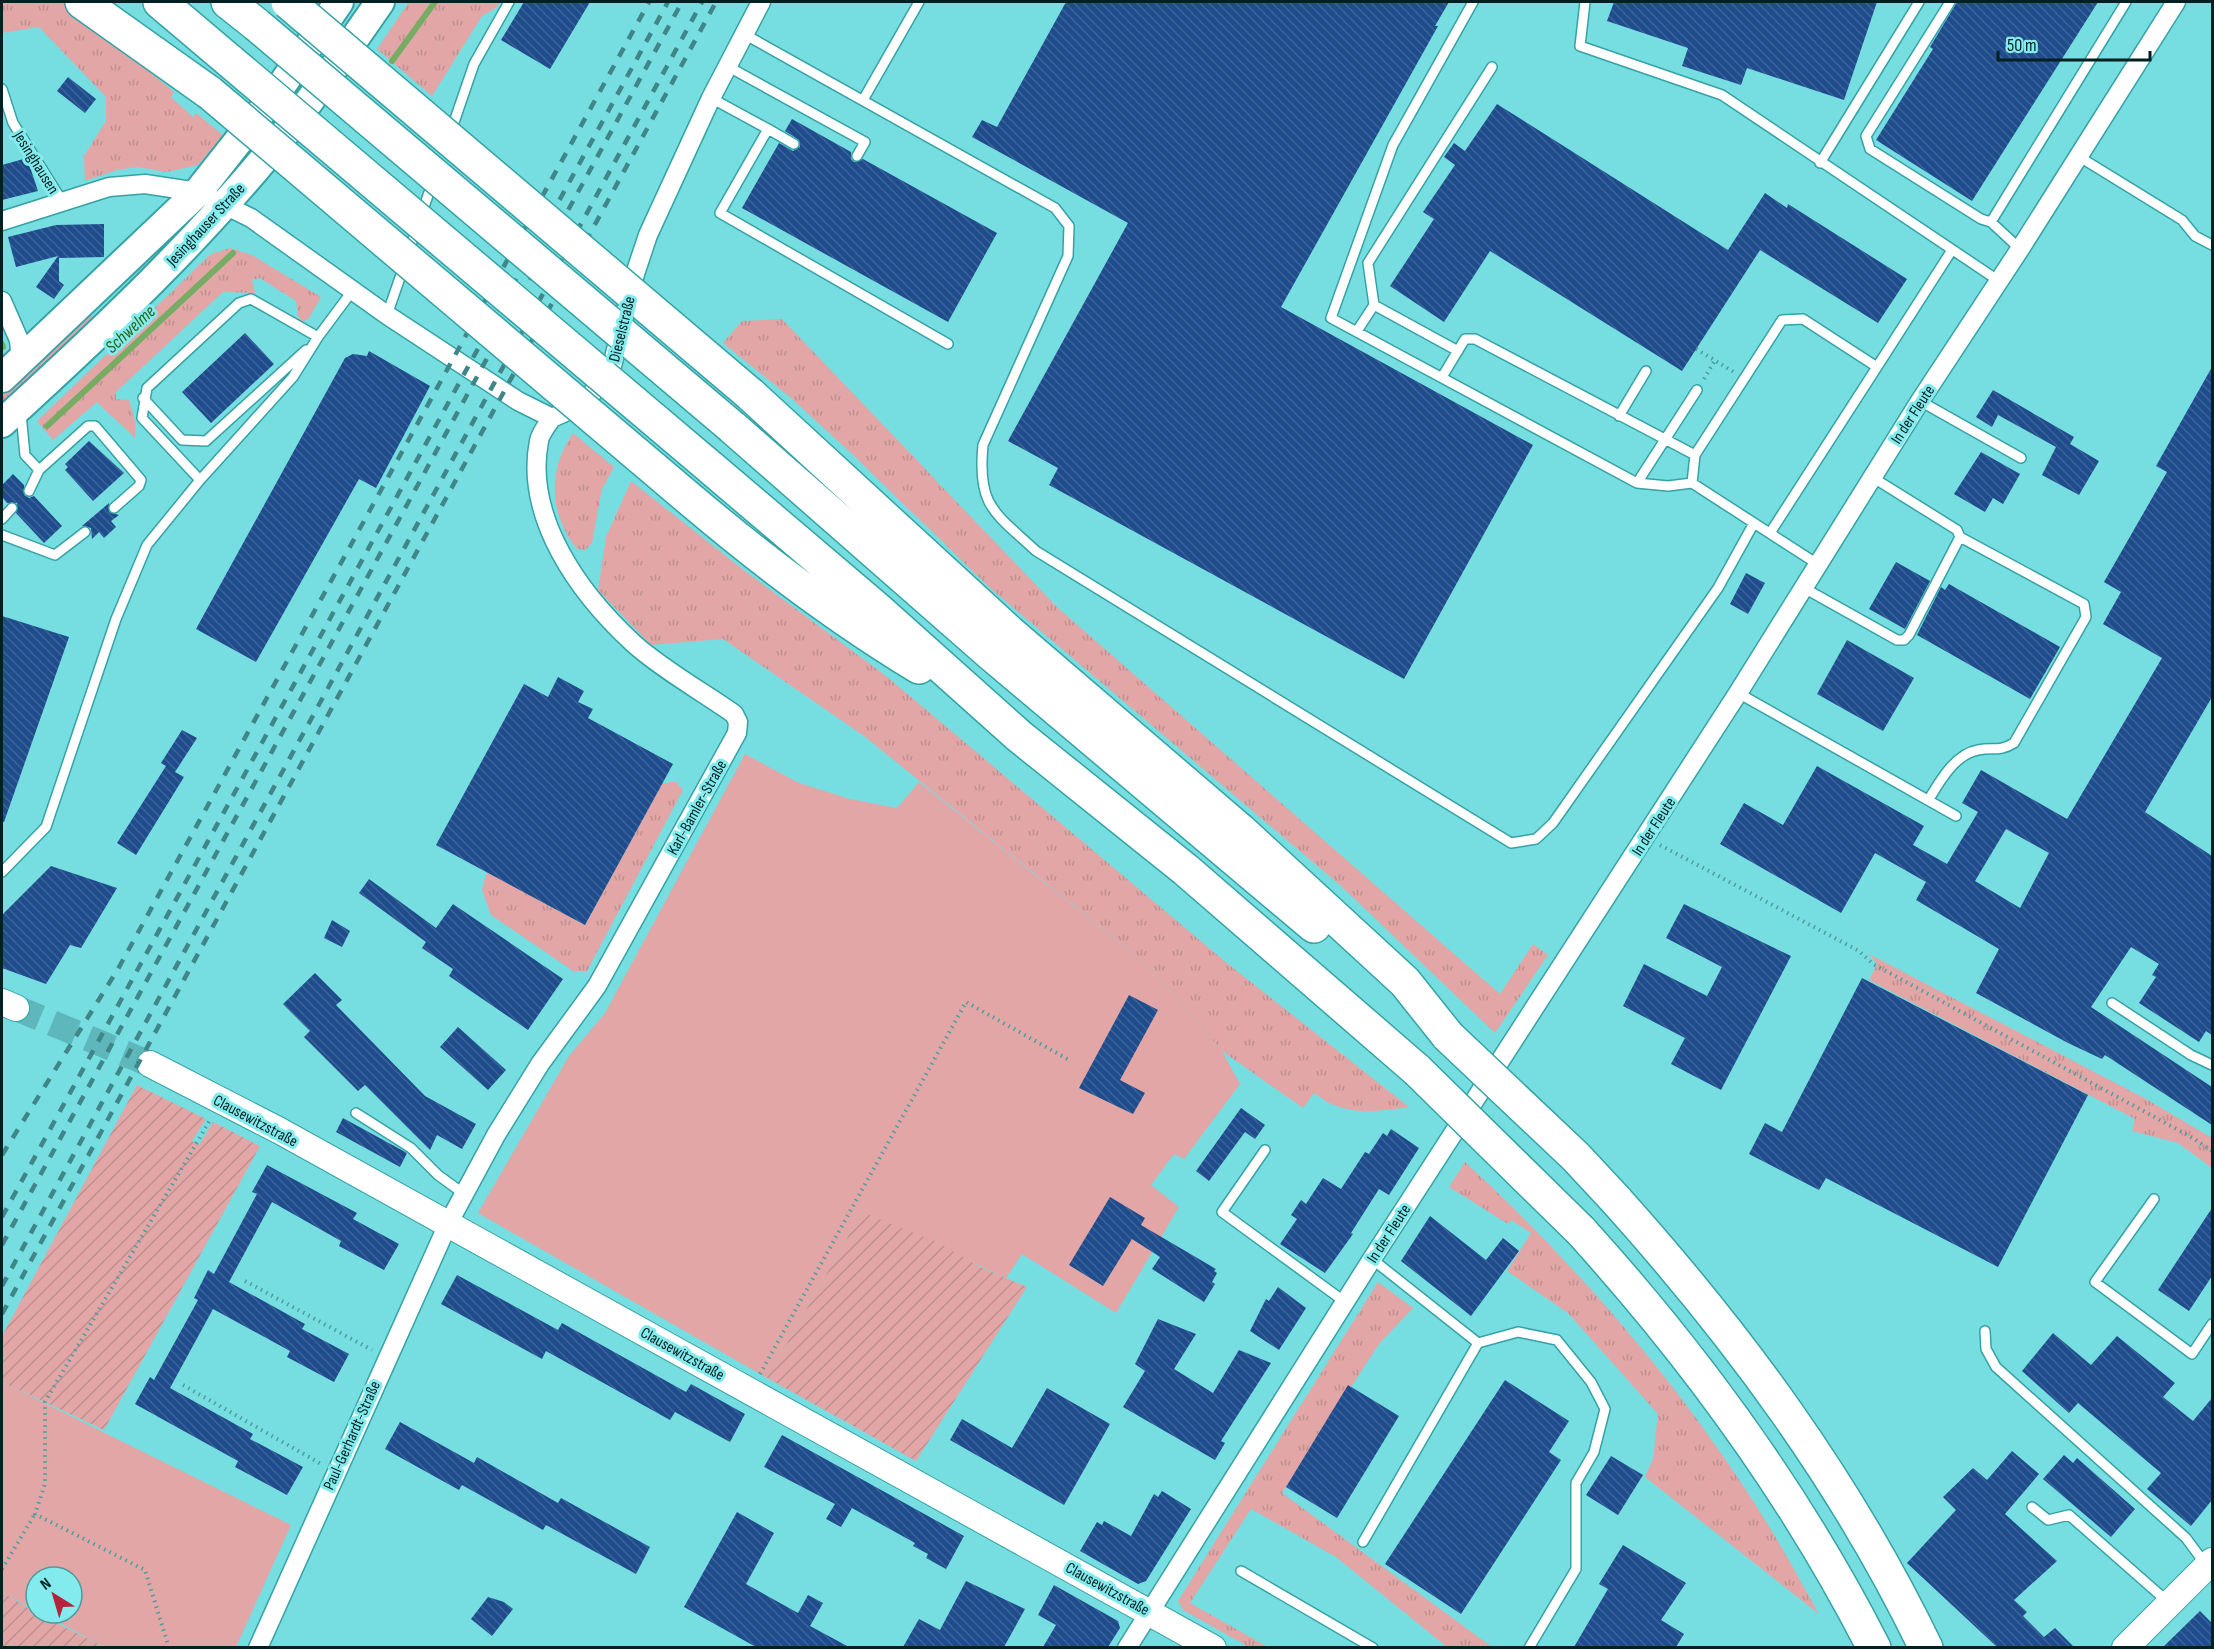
<svg xmlns="http://www.w3.org/2000/svg" width="2214" height="1649" viewBox="0 0 2214 1649" font-family="'Sofia Sans Condensed',sans-serif">
<style>
.grass{fill:url(#grass-tufts)}
.park{fill:#e2a6a7}
.garden{fill:url(#garden-furrows)}
.lines{fill:none;stroke-linecap:round;stroke-linejoin:round}
.stream{stroke:#76ac63;stroke-width:6}
.building{fill:url(#building-back-hatch);fill-rule:evenodd}
.secondary-tunnel{stroke:#5eb7ba;stroke-width:26;stroke-dasharray:26 13;stroke-linecap:butt}
.lane-casing{stroke:#35a3a6;stroke-width:12}
.street-casing{stroke:#35a3a6;stroke-width:21}
.secondary-casing{stroke:#35a3a6;stroke-width:28}
.primary-casing{stroke:#35a3a6;stroke-width:32}
.highway-casing{stroke:#35a3a6;stroke-width:36}
.path{stroke:#4e9da0;stroke-width:4;stroke-dasharray:1.5 4.5;stroke-linecap:butt}
.lane{stroke:#fff;stroke-width:9}
.street{stroke:#fff;stroke-width:18}
.secondary{stroke:#fff;stroke-width:26}
.primary{stroke:#fff;stroke-width:28}
.highway{stroke:#fff;stroke-width:33}
.rail{stroke:#408688;stroke-width:4.5;stroke-dasharray:10 10;stroke-linecap:butt}
.highway-bridge-casing{stroke:#35a3a6;stroke-width:36;stroke-linecap:butt}
.highway-bridge{stroke:#fff;stroke-width:33}
.labels{text-anchor:middle;stroke-width:6;stroke-linejoin:round;paint-order:stroke}
.street-label{font-size:16px;fill:#002021;stroke:#83ebed}
.water-label{font-size:18px;font-style:italic;fill:#2f6118;stroke:#83ebed}
</style>
<defs>
<pattern id="grass-tufts" width="24" height="20" patternUnits="userSpaceOnUse" patternTransform="scale(1.5)"><rect width="24" height="20" fill="#e2a6a7"/><path d="M3 7l-1-3M5 7V3M7 7l1-3M15 17l-1-3M17 17v-4M19 17l1-3" fill="none" stroke="#c08f8f"/></pattern>
<pattern id="garden-furrows" width="10" height="10" patternUnits="userSpaceOnUse" patternTransform="scale(1.5)"><rect width="10" height="10" fill="#e2a6a7"/><path d="M-1 1l2-2M0 10L10 0M9 11l2-2" fill="none" stroke="#c08f8f"/></pattern>
<pattern id="building-back-hatch" width="6" height="6" patternUnits="userSpaceOnUse" patternTransform="scale(1.5)"><rect width="6" height="6" fill="#1f4c8c"/><path d="M-1 5l2 2M0 0l6 6M5-1l2 2" fill="none" stroke="#3c6296"/></pattern>
</defs>
<rect width="100%" height="100%" fill="#76dde0"/>
<path class="grass" d="M2 2H65L174 92 171 97 193 117 196 113 224 136 198 165 167 172 137 167 117 170 85 181 84 156 106 121V97L39 27 2 33Z
M409 2H500L496 8 482 16 432 96 377 49Z
M230 248 252 255 321 297 309 318 302 322 299 320 296 301 260 278 252 280 255 293 223 292 116 392V399L129 400 135 421V438L97 402 53 440 37 421 211 254Z
M90 313 92 316 88 325 2 408V392Z
M782 319 1058 608 1500 994 1533 944 1548 955 1495 1033 1341 886 989 587 850 452 791 398 723 343 742 321Z
M573 433 614 467 602 489 592 543 585 550 577 549C549 514 547 471 573 433Z
M631 481 745 571 886 676 1228 964 1409 1107C1373 1112 1344 1117 1314 1093L1303 1108 1222 1051 1150 967 864 736 723 639 651 645 598 590 606 537Z
M670 782H676L683 790 587 971H573L491 915 482 890 487 872 585 925 662 784Z
M1869 954 2146 1099 2212 1138V1168L2178 1143 2132 1131 2135 1119 1869 980 1877 964Z
M1465 1162C1580 1268 1684 1389 1767 1523 1785 1552 1802 1584 1819 1614L1645 1477 1653 1459 1658 1414 1568 1313 1507 1271 1531 1233 1511 1220 1508 1224 1449 1187Z
M1378 1282 1413 1308 1379 1344 1282 1493 1492 1647H1447L1336 1557 1251 1509 1190 1603 1268 1647H1249L1183 1610 1178 1601Z"/>
<path class="park" d="M745 754 799 783 850 799 897 808 919 782 1150 967 1222 1051 1240 1084 1184 1159 1174 1154 1151 1185 1179 1207 1116 1313 1022 1254 1006 1278 862 1212 767 1378 478 1213 569 1056 605 1013Z
M2 1382 291 1525 236 1647H105L41 1613H72V1577H36V1611L2 1592Z"/>
<path class="garden" d="M137 1085 206 1119 192 1141 199 1145 213 1122 260 1146 104 1430 2 1382V1336Z
M862 1212 941 1244 980 1267 1027 1287 916 1461 767 1378Z
M2 1592 36 1613 105 1647H2Z"/>
<g class="lines">
<path class="stream" d="M392 61 435 2
M2 344 3 347
M47 426 233 253"/>
</g>
<path class="building" d="M524 2H590L550 69 501 40Z
M1066 2H1449L1435 26H1438L1281 307 1533 445 1404 679 1049 485 1058 468 1008 441 1128 223 972 137 982 120 997 127Z
M1614 2H1877L1844 100 1747 68 1741 85 1682 66 1688 48 1607 21Z
M1957 2H2098L1972 201 1876 140 1933 49 1930 47Z
M68 77 96 99 85 113 57 91Z
M1497 104 1728 250 1765 193 1787 208 1788 204 1907 279 1878 323 1760 250 1682 371 1490 251 1444 322 1390 286 1434 219 1423 212 1455 165 1444 157 1454 143 1465 151Z
M792 119 851 152V159L854 162 863 159 997 233 948 322 742 208 779 143 793 151 800 147 799 140 785 131Z
M27 158 38 191 2 200V165Z
M104 224V257L59 258V281L64 285 54 299 36 287 58 256 16 267 8 237 56 225Z
M245 333 274 364 211 423 182 392Z
M369 351 430 386 376 488 359 479 256 662 196 629 345 358 353 354 367 356Z
M2212 367V697L2145 812 2212 856V1035L2206 1031 2199 1042 2139 1003 2156 977 2152 975 2159 964 2131 947 2091 1007 2212 1087V1125L2105 1055 2102 1059 2068 1043 1976 993 1999 949 1916 900 1926 882 1875 853 1841 913 1720 844 1744 803 1783 825 1817 766 1924 826 1913 845 1947 864 1978 812 1962 803 1981 770 2067 819 2162 658 2103 624 2121 592 2104 582 2167 472 2156 466ZM2006 829 2049 853 2020 908 1975 881Z
M1993 390 2074 437 2070 444 2099 461 2079 495 2042 475 2056 447 1998 415 1992 427 1976 417Z
M89 441 124 473 93 501 65 470 68 467 65 464Z
M1981 452 2020 474 2003 504 1993 498 1985 512 1954 494Z
M13 474 24 485V495L29 498 34 496 62 526 44 543 16 513 17 503H7L2 497V485Z
M109 503V512L119 515 111 521 116 527 104 538 99 532 92 539 91 528 82 526Z
M1896 562 1930 581 1905 629 1869 609Z
M1746 573 1765 583 1748 614 1730 604Z
M1949 584 2060 647 2030 699 1917 635 1941 587 1945 590Z
M2 616 69 637 4 822H2Z
M1847 640 1914 678 1883 731 1817 694Z
M558 677 584 691 578 702 593 709 588 718 673 764 585 925 436 845 524 684 548 697Z
M182 730 197 738 175 772 184 777 136 855 117 843 166 766 161 763Z
M51 866 117 888 81 948 70 945 46 984 2 968V915Z
M369 879 436 928 453 904 563 979 528 1030 449 976 453 969 422 948 426 942 359 893Z
M1684 904 1791 956 1721 1090 1671 1064 1685 1038 1623 1006 1644 964 1707 996 1722 967 1666 938Z
M332 920 350 931 342 947 324 938Z
M315 973 342 1000 336 1005 425 1096 476 1124 462 1149 437 1135 430 1150 365 1085 358 1091 304 1037 310 1031 283 1004Z
M1862 978 2088 1095 1998 1267 1826 1178 1819 1190 1749 1154 1765 1123 1782 1132Z
M1129 995 1158 1010 1120 1080 1145 1093 1133 1114 1079 1088Z
M458 1027 506 1070 488 1090 440 1047Z
M1241 1108 1265 1125 1255 1139 1245 1132 1209 1181 1196 1171Z
M343 1118 407 1153 400 1167 336 1132Z
M1391 1129 1419 1148 1389 1195 1379 1189 1351 1233 1353 1234 1325 1273 1280 1244 1297 1219 1291 1215 1301 1200 1306 1204 1323 1178 1341 1189 1365 1152 1369 1154 1383 1133 1387 1136Z
M267 1165 357 1213 353 1219 399 1244 384 1270 339 1246 341 1241 272 1202 229 1282 305 1324 302 1329 349 1354 334 1382 287 1357 290 1351 213 1309 170 1388 253 1434 250 1439 303 1467 287 1495 235 1467 238 1461 135 1404 150 1377 154 1380 198 1300 194 1298 208 1270 214 1274 257 1194 252 1192Z
M1110 1197 1145 1218 1141 1225 1216 1269 1214 1271 1217 1273 1212 1282 1215 1284 1204 1302 1152 1269 1160 1257 1132 1239 1103 1286 1069 1265Z
M2212 1208V1276L2189 1311 2158 1290Z
M1430 1216 1486 1260 1503 1238 1519 1251 1471 1316 1401 1261Z
M457 1275 558 1330 562 1323 686 1392 691 1384 745 1414 730 1442 675 1412 670 1420 546 1351 542 1359 441 1304Z
M1278 1287 1306 1308 1279 1350 1250 1331 1266 1299 1269 1301Z
M1158 1319 1196 1334 1174 1369 1213 1393 1239 1350 1271 1363 1221 1441 1225 1443 1215 1460 1123 1407 1145 1371 1135 1364Z
M2053 1333 2091 1365 2117 1336 2175 1383 2163 1397 2193 1421 2212 1398V1500L2191 1526 2147 1489 2161 1473 2078 1403 2069 1413 2022 1371Z
M1505 1380 1569 1421 1549 1452 1561 1460 1461 1614 1385 1564Z
M1348 1385 1399 1416 1337 1518 1286 1487Z
M1047 1388 1110 1424 1064 1505 950 1440 962 1419 1012 1448Z
M400 1422 474 1463 477 1457 558 1503 561 1498 650 1547 636 1574 546 1525 543 1530 462 1485 459 1490 385 1449Z
M782 1435 964 1536 946 1569 926 1558 928 1554 913 1546 915 1543 852 1508 841 1527 826 1519 835 1504 764 1467Z
M2012 1451 2039 1474 2005 1514 2057 1561 2014 1600 2027 1612 2023 1616 2044 1637 2055 1628 2074 1647H1997L1907 1563 1956 1510 1943 1497 1973 1468 1987 1480Z
M2064 1455 2073 1463 2077 1458 2135 1509 2111 1537 2043 1479Z
M1611 1456 1643 1475 1618 1515 1586 1495Z
M1162 1491 1191 1509 1146 1581 1138 1584 1080 1551 1097 1522 1102 1525 1104 1521 1131 1536 1154 1494 1158 1497Z
M737 1512 774 1533 746 1584 798 1613 808 1595 823 1603 810 1626 849 1647H756L684 1607Z
M1623 1545 1686 1583 1661 1620 1684 1634 1676 1647H1574L1608 1589 1599 1584Z
M966 1581 1025 1609 1004 1647H903L919 1619 940 1630Z
M1054 1585 1118 1621 1120 1628 1108 1647H1043L1056 1625 1038 1615Z
M488 1597 504 1602 513 1609 492 1636 471 1619Z
M2200 1611 2212 1623V1647H2163Z"/>
<g class="lines">
<path class="secondary-tunnel" d="M16 1008 150 1064"/>
<g class="lane-casing">
<path id="lane" d="M1473 2 1393 145 1331 318 1637 483 1668 486 1692 483
M1585 2 1580 46 1722 95 1999 281
M1950 2 1866 136 1870 149 1981 219 1991 222 2020 249
M744 34 1055 208 1069 226 1068 256 983 445C977 506 994 512 1036 551L1511 843 1536 839 1553 823 1718 588 1754 523
M727 66 865 142 857 156
M2 89 13 123 62 201
M711 98 768 129 720 213 948 344
M863 100 919 2
M768 129 794 144
M451 131 474 64 509 2
M2078 156 2182 220 2195 236 2212 245
M1820 163 1919 2
M1991 222 2126 2
M408 253 433 181
M387 315 404 266
M1357 331 1374 305
M1458 351 1374 305 1368 263 1492 67
M1877 367 1952 250
M1442 377 1465 339H1475L1695 455
M143 398 182 440 206 441 306 350
M1920 401 2021 458
M21 414 25 455 39 470 29 491
M1619 416 1646 371
M39 470 88 426H95L141 480 139 486 114 508
M200 480 142 418 147 388 239 303 251 299 318 337
M1637 483 1697 390
M2 519 12 508
M1770 533 1877 367 1803 319 1782 320 1695 455 1692 483 1819 565
M2 535 55 555 85 532
M1804 588 1897 640H1904L1909 635 1960 537 1957 530 1872 477
M1738 693 1956 816
M1929 799C1940 781 1955 754 1978 750 1994 747 1999 752 2014 743L2086 617 2084 604 1960 537
M2 872 46 827 116 619 147 545 200 480 293 377 318 337 353 290
M2112 1003 2191 1055 2212 1065
M356 1113 411 1148 438 1175 464 1194
M1265 1150 1222 1212 1345 1302
M2154 1199 2095 1282 2192 1354 2212 1324
M1372 1259 1478 1343 1518 1332 1557 1340 1591 1382 1605 1409 1594 1452 1576 1483V1569L1529 1648
M1985 1331 1986 1349 1996 1367 2186 1538 2206 1565
M2032 1507 2048 1520 2069 1515 2168 1602
M1363 1542 1478 1343
M1241 1571 1373 1648"/>
</g>
<g class="street-casing">
<path id="street" d="M2 221 109 187 145 184 198 192 251 218 387 315 518 401 552 418 581 405 610 374 635 274 648 235 711 98 761 2
M2 301 19 340 21 360
M258 1648 448 1224 496 1135 540 1064 597 986 737 733 738 722 734 714C704 693 659 667 633 643 580 594 524 518 539 441 540 434 547 425 552 418
M1127 1648 1372 1259 1738 693 1920 401 2020 249 2176 2"/>
</g>
<g class="secondary-casing">
<path id="secondary" d="M2 1002 16 1008
M150 1064 280 1131 1213 1648
M2125 1648 2212 1561"/>
</g>
<g class="primary-casing">
<path id="primary" d="M2 378 198 192 277 92 339 2
M2 423C103 331 205 235 290 127 321 86 351 44 380 2"/>
</g>
<g class="highway-casing">
<path id="highway" d="M82 2 210 93
M160 2 231 62
M228 2 257 25
M750 394 1009 632 1241 831 1405 982 1448 1036
M732 427 990 653 1314 926
M710 467 877 609 1019 736 1186 870 1417 1070
M692 501C764 562 838 618 919 667
M1616 1200C1738 1336 1846 1482 1926 1648
M1581 1231C1696 1358 1796 1495 1874 1648"/>
</g>
<path class="path" d="M1696 349 1734 372
M1704 379 1715 360
M1660 845 1859 951 1873 964 2193 1138 2212 1151
M245 1281 372 1350
M760 1374 966 1002 1071 1061
M183 1385 321 1464
M2 1569 35 1514
M169 1648 145 1570 35 1514 45 1484V1402L210 1120"/>
<use href="#lane" class="lane"/>
<use href="#street" class="street"/>
<use href="#secondary" class="secondary"/>
<use href="#primary" class="primary"/>
<use href="#highway" class="highway"/>
<path class="rail" d="M2 1155 118 969 649 2
M2 1217 668 2
M2 1245 682 2
M2 1286 702 2
M2 1314 716 2"/>
<g class="highway-bridge-casing">
<path id="highway-bridge" d="M288 2 750 394
M257 25 732 427
M231 62 710 467
M210 93 692 501
M1448 1036 1576 1157 1616 1200
M1417 1070 1581 1231"/>
</g>
<use href="#highway-bridge" class="highway-bridge"/>
</g>
<g class="labels">
<g class="street-label">
<text transform="translate(37 162) rotate(58)" y="6">Jesinghausen</text>
<text transform="translate(205 224) rotate(-47)" y="6">Jesinghauser Straße</text>
<text transform="translate(621 329) rotate(-76)" y="6">Dieselstraße</text>
<text transform="translate(1912 414) rotate(-57)" y="6">In der Fleute</text>
<text transform="translate(696 807) rotate(-61)" y="6">Karl-Bamler-Straße</text>
<text transform="translate(1653 826) rotate(-57)" y="6">In der Fleute</text>
<text transform="translate(256 1120) rotate(28)" y="6">Clausewitzstraße</text>
<text transform="translate(1388 1233) rotate(-57)" y="6">In der Fleute</text>
<text transform="translate(683 1353) rotate(29)" y="6">Clausewitzstraße</text>
<text transform="translate(351 1435) rotate(-66)" y="6">Paul-Gerhardt-Straße</text>
<text transform="translate(1108 1588) rotate(29)" y="6">Clausewitzstraße</text>
</g>
<g class="water-label">
<text transform="translate(130 329) rotate(-43)" y="6">Schwelme</text>
</g>
</g>
<rect width="2214" height="1649" fill="none" stroke="#002021" stroke-width="6"/>
<g transform="translate(54 1595) rotate(323)"><circle r="28" fill="#83ebed" stroke="#4f9a9b" stroke-width="1.5"/>
<path d="M0-4.5L10 22L0 15L-10 22Z" fill="#b5223c"/>
<text y="-9" font-size="16" font-weight="bold" text-anchor="middle" fill="#002021">N</text>
</g>
<path d="M1998 51v9h152v-9" fill="none" stroke="#002021" stroke-width="3"/>
<text x="2007" y="51" font-size="18" fill="#002021" stroke="#83ebed" stroke-width="4.5" paint-order="stroke">50 m</text>
</svg>
